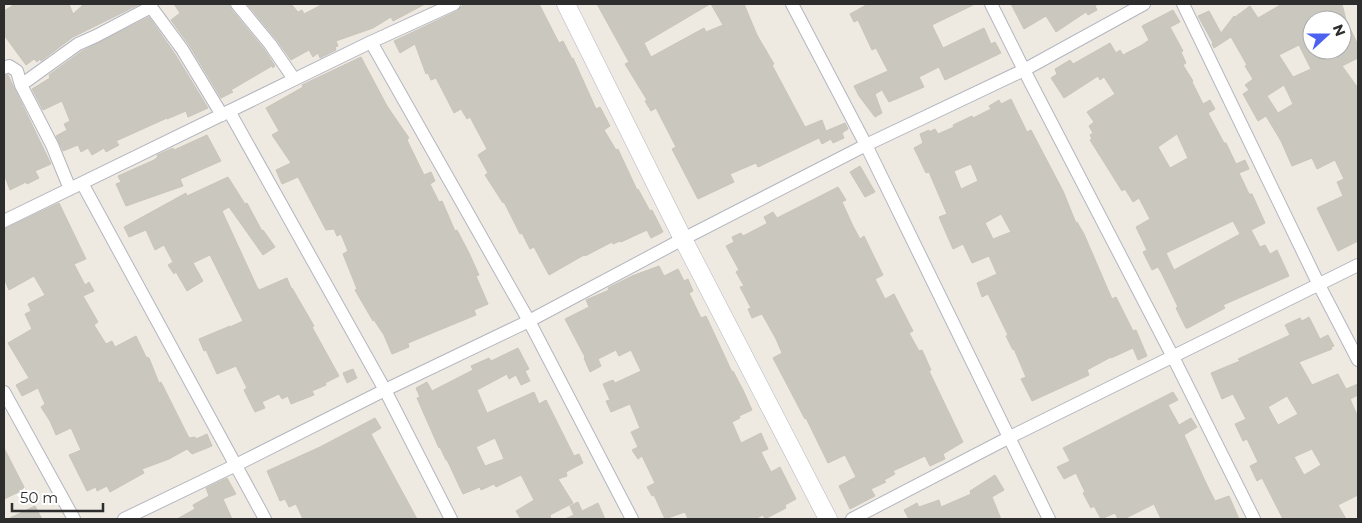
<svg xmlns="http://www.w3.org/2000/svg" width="1362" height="523" viewBox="0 0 1362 523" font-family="Montserrat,sans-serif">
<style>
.building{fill:#cac7bf;stroke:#cac5ba;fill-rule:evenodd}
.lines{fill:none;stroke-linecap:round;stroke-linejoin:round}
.street-casing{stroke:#b4b6c0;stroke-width:14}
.secondary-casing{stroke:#b4b6c0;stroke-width:19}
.street{stroke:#fff;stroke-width:12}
.secondary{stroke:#fff;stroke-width:18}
</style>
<rect width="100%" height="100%" fill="#eee9e1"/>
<path class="building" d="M15 4H69L73 14 84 4H140L73 37 41 61 40 59 37 62 34 59 26 65 4 35V11Z
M174 4H229L231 9 264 49 275 66 273 68 272 66 231 90 233 92 221 98 189 45 171 20 180 13Z
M247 4H291L298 12 302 10 304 14 323 4H425L393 21 391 17 373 28 336 41 338 46 335 47 336 50 320 58 318 53 313 57 309 50 291 60 276 39Z
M464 4H539L559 43 563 41 572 59 573 58 596 109 600 107 610 126 604 130 616 150 618 149 637 190 638 189 650 211 652 210 663 232 651 238 647 230 621 242 620 241 613 244 612 242 585 256 584 255 549 275 534 247 530 249 522 233 520 234 504 202 503 203 485 175 488 173 478 155 487 149 470 117 467 119 461 109 454 113 436 78 431 80 428 73 426 74 415 44 400 53 394 41 457 11Z
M597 4H710L644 43 651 57 704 28 706 32 723 25 711 4H744L757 35 774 64 772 65 805 127 822 120 826 131 845 123 848 129 842 133 844 138 833 143 831 139 822 144 819 138 758 167 756 163 730 174 734 182 698 199 672 149 676 147 656 108 651 111 645 101 647 100 625 64 629 62 624 53Z
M868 4H975L932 25 943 48 984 28 991 44 995 42 1001 53 945 80 939 67 919 77 924 87 889 102 882 90 875 94 882 113 875 117 859 96 854 86 888 71 876 48 872 50 858 20 854 22 850 14Z
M1011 4H1098L1095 6 1097 10 1088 15 1086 12 1056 32 1046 16 1024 29Z
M1282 4H1342L1346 20 1358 45V58L1342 66 1358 88V241L1338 251 1317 208 1343 196 1337 182 1344 179 1335 160 1317 169 1312 158 1292 166 1281 141 1266 116 1258 121 1243 94 1249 90 1245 85 1253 79 1245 66 1247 65 1231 37 1214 48 1212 44 1213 43 1198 16 1209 11 1221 33 1234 16 1235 17 1250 6 1258 18ZM1312 20H1342V50H1312L1304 33 1312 29ZM1299 45 1311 69 1293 77 1279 55ZM1284 85 1293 104 1278 113 1267 96Z
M1173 10 1180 22 1170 27 1183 51 1181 52 1186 63 1183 65 1193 81 1192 82 1203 104 1210 100 1215 109 1208 113 1224 143H1226L1236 164 1245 160 1249 169 1239 173 1249 194H1252L1265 223 1251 230 1260 247 1265 245 1270 254 1277 250 1289 276 1223 305 1225 308 1188 328H1186L1176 308 1178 307 1162 274 1158 267 1152 270 1143 252 1147 250 1136 227 1150 219 1139 198 1133 202 1125 189 1122 191 1090 140 1092 139 1090 135 1093 133 1089 126 1094 122 1087 112 1115 94 1104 77 1100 80 1098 76 1064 98 1051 78 1057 74 1055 69 1070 60 1073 64 1110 43 1116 53 1120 50 1123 55 1142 45 1149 40 1142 26ZM1177 134 1188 158 1170 168 1158 147ZM1233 221 1240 234 1174 270 1166 253Z
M149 17 175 54 208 108 188 117 186 111 167 119V118L116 141 119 145 106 152 104 148 92 155 88 148 81 152 78 145 63 151 56 136 67 130 64 124 70 121 62 101 43 110 32 89 50 78 49 75 82 51Z
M361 57 387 106 409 138 407 140 424 175 431 172 435 181 430 184 439 202 442 201 455 231 457 230 469 253 479 275 476 276 488 304 474 310 476 315 408 343 409 347 392 354 384 335 374 320 373 321 355 290 357 289 343 254 348 251 341 234 337 236 334 229 326 230 298 177 282 184 276 170 291 163 272 135 279 131 266 108 303 87 302 85Z
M8 75 51 164 35 171 39 178 27 184 26 182 10 190 4 174V76Z
M1011 99 1027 132 1031 130 1063 191 1076 223 1077 222 1084 234 1112 299 1116 297 1133 331 1136 330 1147 356 1138 360 1133 348 1111 358V357L1087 370 1089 375 1032 401 1021 379 1026 377 1014 349 1013 350 1006 336 1008 335 988 294 982 297 977 283 997 274 989 256 972 263 963 244 953 249 939 217 947 214 929 172 926 173 914 148 923 143 920 134 929 130V132L935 129 938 134 954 127 953 125 972 116 973 118 991 109 989 106 999 100 1001 104ZM971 164 978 181 961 189 954 171ZM1001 214 1011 232 993 239 985 223Z
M207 135 221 161 180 179 183 186 126 206 116 184 121 182 118 176 154 160 158 157 157 155 173 148 174 150Z
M860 166 875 192 865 197 850 172Z
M228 177 245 204 247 203 262 231 263 230 275 247 263 255 229 207 222 211 257 287 259 290 287 278 291 288H292L314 326 312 327 339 376 325 383 326 385 312 391 314 395 291 404 288 396 282 399 279 394 262 402 265 408 255 412 244 390 247 388 236 366 217 374 206 350 204 351 199 339 230 326V327L243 321 210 255 193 263 203 281 187 291 176 272 174 274 168 265 173 262 164 245 155 250 146 230 129 237 124 227 186 193 187 196Z
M838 187 846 200 842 202 853 226 860 239 864 236 883 275 875 279 885 299 894 294 913 331 909 333 919 351 922 350 931 370 929 371 963 442 943 454 945 459 930 466 925 456 893 471 895 474 884 480 886 482 871 489 875 496 850 509 839 486 856 477 845 455 828 463 806 418 805 419 773 358 782 353 776 339 762 314 752 318 748 309 751 308 740 287 744 286 736 272 739 270 726 246 734 242 732 237 741 233 743 236 766 224 767 223 764 217 773 212 777 218Z
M59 203 86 259 74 264 85 285 89 282 94 291 83 296 98 322 94 325 106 344 112 341 115 347 136 336 146 357 149 358 159 383 161 382 189 438 195 437 196 439 207 434 212 446 192 454 187 449 169 459 142 469 144 473 110 492 107 486 97 491 96 487 87 491 69 455 81 450 71 428 56 435 50 421 41 407 45 404 38 388 22 396 16 385 29 378 8 343 32 329 25 314 31 311 28 304 45 295 34 276 9 290 4 278V229Z
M659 266 664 276 678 269 684 281 688 279 693 291 689 293 701 318 706 316 732 372 733 371 743 390 752 410 739 416 740 418 732 422 741 443 761 433 768 449 761 452 771 472 780 467 796 499 785 505 786 508 765 519 763 515 755 519H688L685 512 665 519 654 495 652 496 647 487 655 483 642 456 638 459 632 450 638 447 631 432 640 428 630 404 611 412 606 401 610 400 603 384 613 380 615 383 641 371 631 350 619 356 616 350 598 359 601 366 590 372 584 358 585 357 565 319 589 307 586 300 609 290 608 288 632 276Z
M1309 317 1320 339 1328 335 1334 346 1331 347 1332 349 1299 362 1312 385 1338 374 1346 389 1358 384V395L1350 399 1358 417V495L1338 505 1346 519H1283L1262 478 1257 481 1250 466 1258 462 1247 439 1243 441 1235 424 1246 419 1233 394 1222 399 1211 373 1240 361 1238 359 1290 335 1285 325 1300 318 1302 321ZM1287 396 1298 414 1278 425 1268 407ZM1312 449 1321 465 1304 475 1294 457Z
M518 348 529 369 525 371 530 381 521 385 516 375 509 379 507 374 477 390 487 413 534 392 539 404 546 400 574 456 579 454 583 463 566 472 567 476 558 479 573 503 550 515 551 519H521L516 511 534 500 521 475 496 487 494 484 481 490 480 487 463 494 447 460H446L440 447 439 448 417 398 420 397 416 388 427 382 432 391 473 370 471 366 489 358 491 361ZM495 438 504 459 485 466 476 447Z
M353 369 357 378 347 383 343 373Z
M1173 392 1178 400 1168 405 1179 425 1191 418 1197 427 1184 435 1206 483 1215 501 1229 496 1239 519H1161L1154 504 1124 519H1118L1115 513 1101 519 1094 506 1091 508 1083 493 1085 492 1076 473 1064 479 1057 467 1070 461 1063 448Z
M375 418 381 428 371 434 417 519H303L296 504 289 507 285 499 280 501 267 471 320 447Z
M4 448 25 489 4 499Z
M995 475 1004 490 992 497 1001 519H909L904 510 917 503 919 507 939 500 941 507 971 494 970 491Z
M227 478 236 494 223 499 232 519H177L195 509 193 505 209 496 206 488Z
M578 502 582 511 598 503 605 519H565L574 515 570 506Z
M35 506 42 519H8Z"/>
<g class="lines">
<g class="street-casing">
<path id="street" d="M237 4 270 44 294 79
M792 4 866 145 1049 519
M991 4 1024 70 1173 357 1254 519
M1183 4 1319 285 1358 360
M371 42 529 321 632 519
M4 68 9 66 17 71 21 85 52 145 70 189
M21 85 78 44 96 36 151 7 182 49 222 115
M229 111 385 390 451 519
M82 183 265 519
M4 221 371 42 454 4
M4 392 74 519
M124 519 236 465 385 390 529 321 683 239 866 145 1024 70 1144 4
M852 519 1008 438 1358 265"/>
</g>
<g class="secondary-casing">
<path id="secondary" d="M566 4 683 239 828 519"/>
</g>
<use href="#street" class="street"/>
<use href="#secondary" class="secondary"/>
</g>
<rect width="1362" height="523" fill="none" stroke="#2d2d2d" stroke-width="10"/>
<g transform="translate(1327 35) rotate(69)"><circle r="24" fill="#ffffff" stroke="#ababab"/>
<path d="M0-4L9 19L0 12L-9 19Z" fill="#4b62f1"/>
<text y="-8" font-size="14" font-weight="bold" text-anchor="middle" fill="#2d2d2d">N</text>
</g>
<path d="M12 503v8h91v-8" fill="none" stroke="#2d2d2d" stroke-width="2.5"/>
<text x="20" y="503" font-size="15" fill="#2d2d2d" stroke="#ffffff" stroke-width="4" paint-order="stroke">50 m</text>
</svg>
